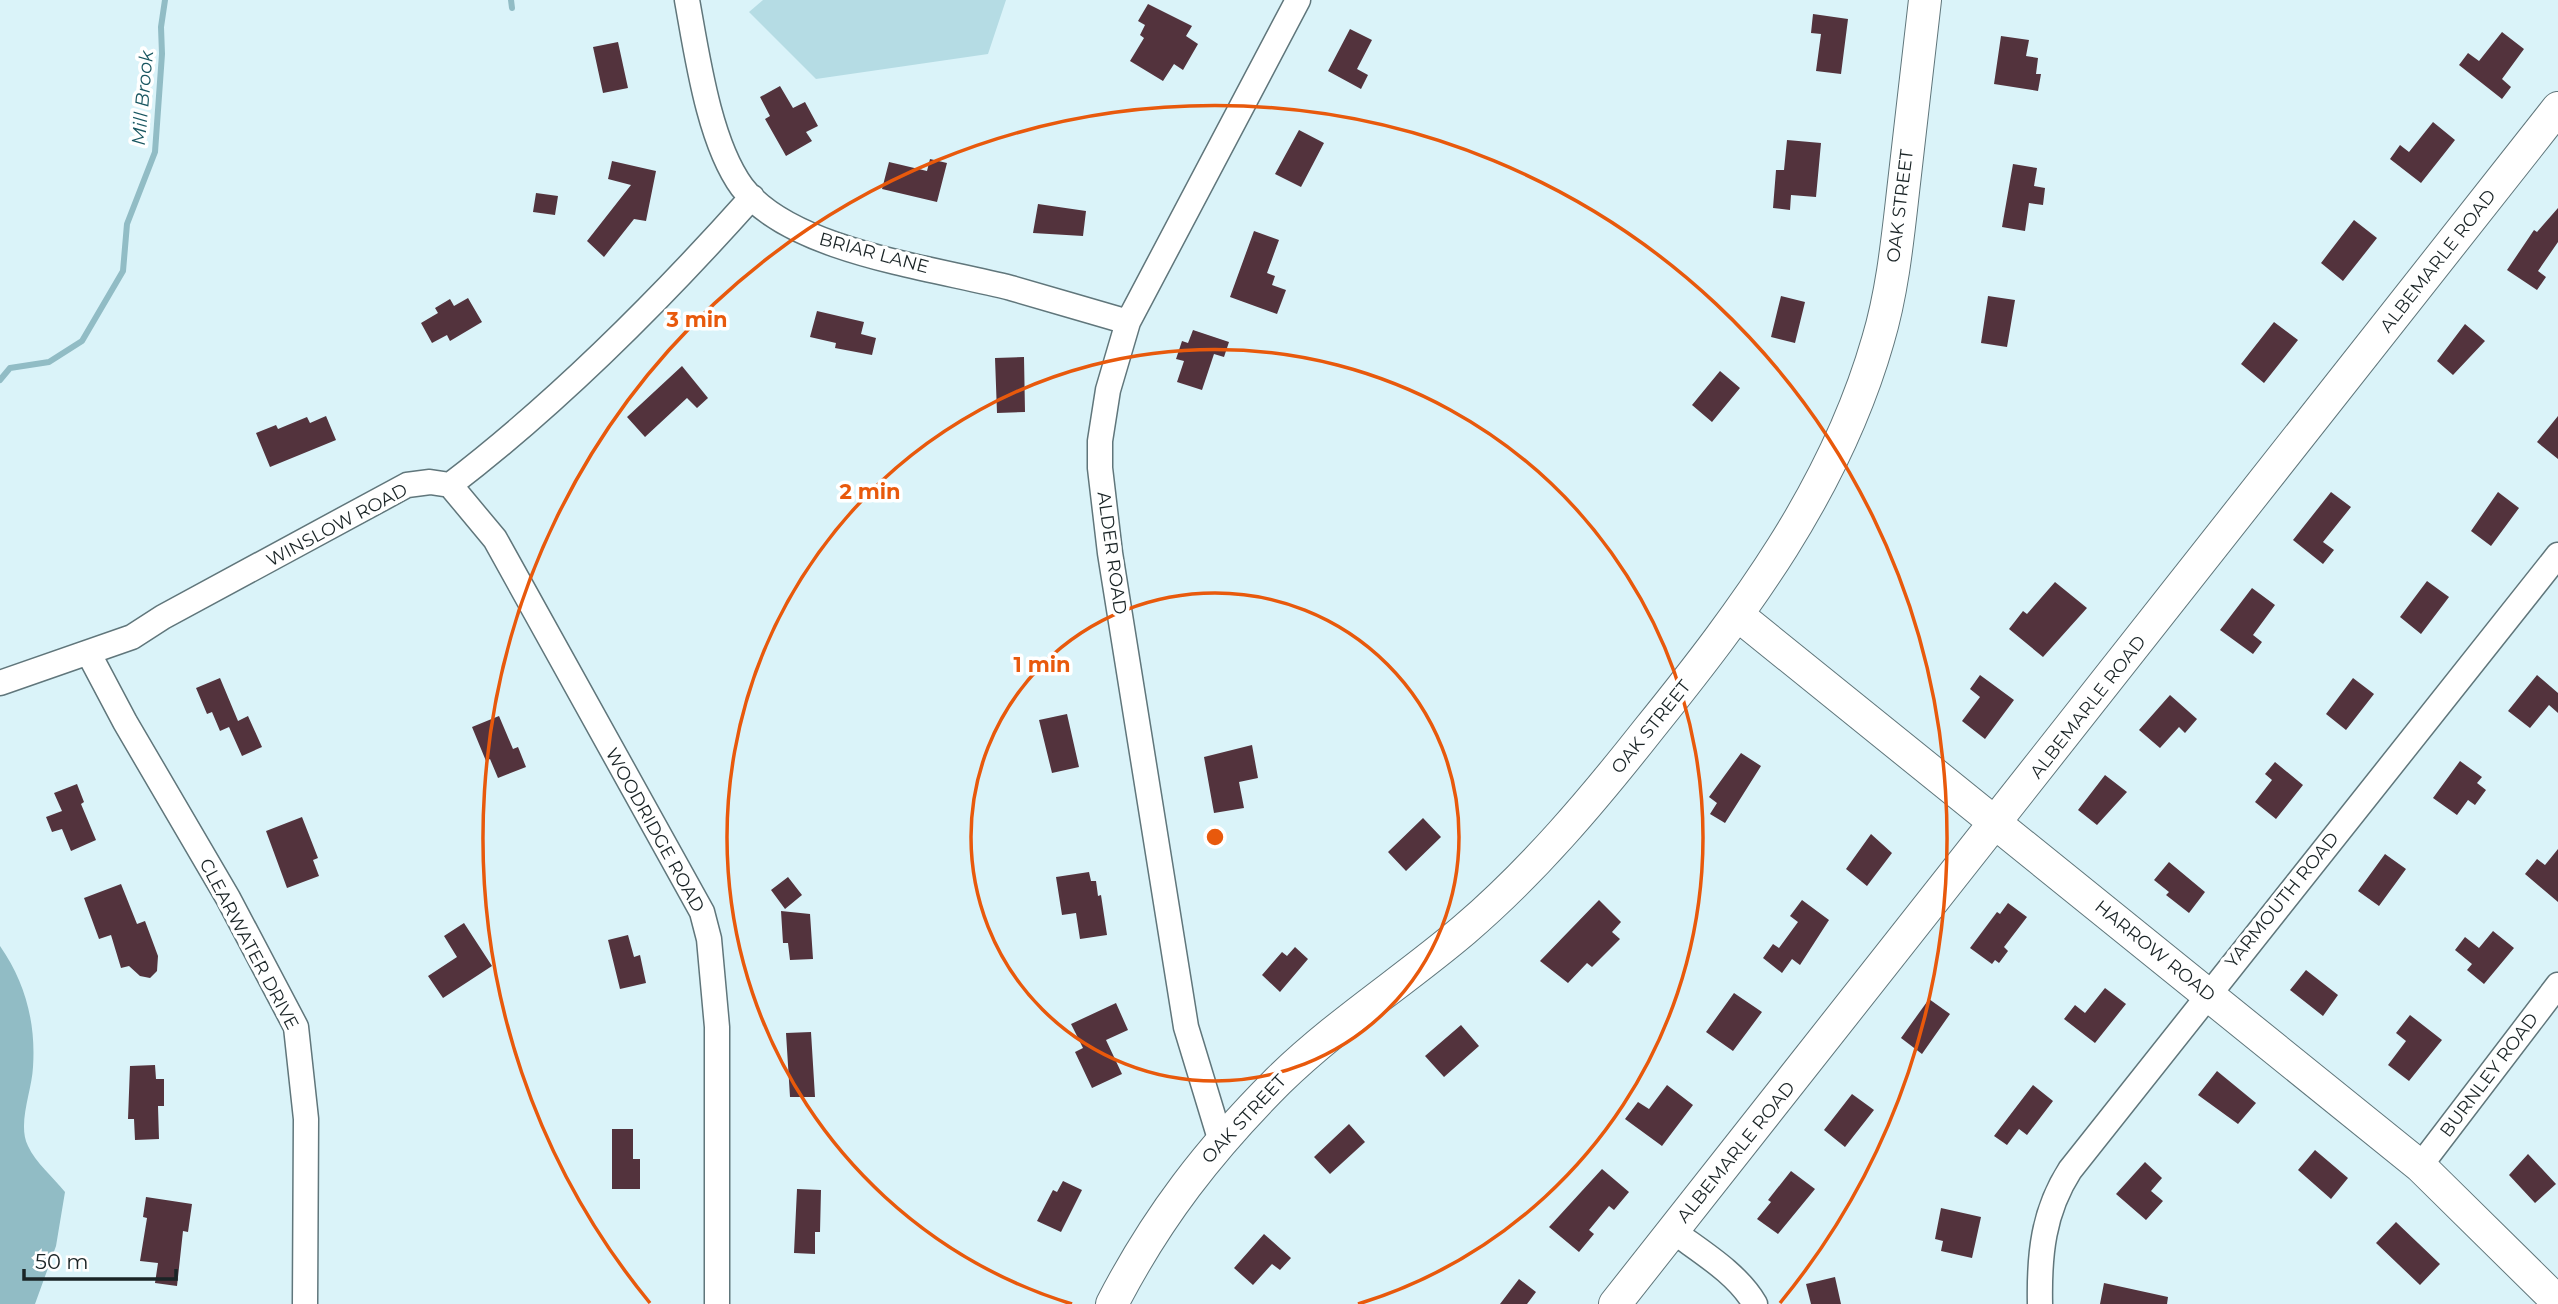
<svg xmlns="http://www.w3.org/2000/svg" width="2558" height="1304" viewBox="0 0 2558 1304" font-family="Montserrat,sans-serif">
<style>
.green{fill:#b5dce4}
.water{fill:#91bcc5}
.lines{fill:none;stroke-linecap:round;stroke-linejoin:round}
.stream{stroke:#91bcc5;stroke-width:6}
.building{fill:#53333d}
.minor-casing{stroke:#60767b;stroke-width:27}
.tertiary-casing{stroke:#60767b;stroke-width:34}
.minor{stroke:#fff;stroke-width:24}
.tertiary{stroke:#fff;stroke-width:32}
.ring{fill:none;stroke:#e8590c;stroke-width:3.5}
.labels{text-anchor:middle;stroke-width:7;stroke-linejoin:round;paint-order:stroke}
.street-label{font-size:18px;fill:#1a2426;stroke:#fff}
.water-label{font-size:19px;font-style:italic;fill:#195660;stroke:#fff}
.centre{fill:#e8590c;stroke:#fff;stroke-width:3.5}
.ring-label{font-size:21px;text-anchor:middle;font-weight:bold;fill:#e8590c;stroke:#fff;stroke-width:7;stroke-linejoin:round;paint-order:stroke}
</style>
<rect width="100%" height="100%" fill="#daf3f9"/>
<path class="green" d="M763 0H1006L988 54 816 79 749 12Z"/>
<path class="water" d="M0 946C25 982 36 1022 33 1067 32 1091 17 1124 28 1146 35 1162 54 1178 65 1192L56 1246 35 1304H0Z"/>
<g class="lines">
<path class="stream" d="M511 0 512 8
M0 380 10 368 49 362 82 341 123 271 127 224 155 152 162 54 161 27 165 0"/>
</g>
<path class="building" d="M1148 4 1192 26 1186 36 1198 44 1183 70 1174 64 1163 81 1130 61 1144 38 1140 35 1145 25 1138 21Z
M1813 14 1848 19 1841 74 1816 71 1821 34 1811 33Z
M1350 29 1372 40 1357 69 1368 75 1361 89 1328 71Z
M2502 32 2524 49 2502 79 2511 87 2502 99 2459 65 2468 53 2479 61Z
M2001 36 2029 40 2026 56 2038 58 2036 74H2041L2038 91 1994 84Z
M618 42 628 88 603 93 593 47Z
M780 86 793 108 805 102 818 126 806 132 812 141 786 156 765 119 770 116 760 97Z
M2433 122 2455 140 2421 183 2390 159 2400 145 2409 152Z
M1299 130 1324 143 1301 187 1275 174Z
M1787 140 1821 143 1816 197 1791 195 1790 210 1773 208 1776 170H1784Z
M930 159 947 163 937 202 882 189 889 162 927 171Z
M612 161 656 171 646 221 634 219 604 257 587 241 631 185 608 179Z
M2013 164 2037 168 2034 186 2045 188 2043 205 2029 203 2025 231 2002 227Z
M536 193 558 196 555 215 533 212Z
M1038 204 1086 211 1083 236 1033 233Z
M2558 208V242L2538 271 2546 277 2537 290 2507 270 2534 230 2537 232Z
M2354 220 2377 238 2343 281 2321 263Z
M1254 231 1279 240 1267 273 1275 276 1272 285 1286 290 1277 314 1230 297Z
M1781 296 1805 302 1795 343 1771 337Z
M1988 296 2015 300 2007 347 1981 343Z
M468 298 482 322 450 341 447 335 432 343 421 323 438 313 435 308 450 299 454 306Z
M817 311 864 322 861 334 876 338 872 355 835 348 836 343 810 337Z
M2274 322 2298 340 2264 383 2241 364Z
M2465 324 2485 341 2453 375 2437 361Z
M1193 330 1229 342 1224 357 1214 354 1202 390 1177 382 1184 361 1176 359 1182 341 1188 343Z
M1024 357 1025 412 997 413 995 358Z
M682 366 708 398 697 408 687 398 645 437 627 417Z
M1720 371 1740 388 1712 422 1692 405Z
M326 416 336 440 270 467 256 433 276 425 278 429 307 417 310 423Z
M2558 416V459L2537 442Z
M2331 492 2351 507 2323 542 2334 550 2323 564 2293 540Z
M2498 492 2519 508 2491 546 2471 531Z
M2427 581 2449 597 2421 634 2400 617Z
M2055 582 2087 608 2043 657 2009 629 2023 611 2027 614Z
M2252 588 2275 605 2253 635 2262 642 2253 654 2220 630Z
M1980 675 2014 700 1985 739 1962 721 1980 697 1970 689Z
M2537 675 2558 693V713L2549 705 2530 728 2508 711Z
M220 678 238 721 248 716 262 747 242 756 229 727 220 731 212 712 207 714 196 688Z
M2353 678 2374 694 2346 730 2326 714Z
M2170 695 2197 719 2185 733 2179 727 2160 748 2139 730Z
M1067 714 1079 767 1052 773 1039 720Z
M499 716 513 749 518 747 526 767 498 778 490 759 486 761 472 727Z
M1252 745 1258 778 1239 782 1244 808 1214 813 1204 757Z
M1741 753 1761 766 1725 823 1710 814 1717 803 1709 797Z
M2460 761 2482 777 2477 783 2486 790 2475 805 2468 800 2457 815 2433 798Z
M2275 762 2303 785 2276 819 2255 802 2272 780 2265 774Z
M2105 775 2127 792 2097 825 2078 810Z
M77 784 84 802 81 804 96 840 71 851 62 829 52 832 46 817 62 811 54 793Z
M302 817 318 858 313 860 319 876 287 888 266 831Z
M1423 818 1441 837 1406 871 1388 852Z
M1871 834 1892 853 1867 886 1846 869Z
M2558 849V902L2525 874 2537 859 2545 865Z
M2385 854 2406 869 2379 906 2358 891Z
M2169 862 2205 892 2189 913 2166 895 2169 892 2154 880Z
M1089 872 1091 881H1096L1098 896 1101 895 1107 935 1080 939 1076 913 1062 915 1056 877Z
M788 877 802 895 785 909 771 890Z
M121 884 137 924 145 921 158 956 157 971 150 978 140 976 129 966 121 968 111 935 99 939 84 898Z
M1599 900 1621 922 1612 932 1620 939 1592 967 1587 963 1568 983 1540 961Z
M1802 900 1829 920 1800 965 1792 959 1782 973 1763 958 1773 944 1779 948 1798 922 1790 916Z
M2008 903 2027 917 2004 947 2008 951 1999 963 1995 960 1992 964 1970 948 1997 912 2000 914Z
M781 911 810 914 813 959 790 960 788 943H783Z
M464 923 492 966 443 998 428 976 457 957 444 936Z
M2493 931 2514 948 2484 984 2467 970 2472 964 2455 950 2465 937 2479 948Z
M628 935 634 957 640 955 646 983 620 989 608 940Z
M1295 947 1308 959 1280 992 1262 975 1282 952 1287 956Z
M2306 970 2338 995 2323 1016 2290 990Z
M2105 988 2126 1004 2095 1043 2064 1019 2075 1005 2085 1013Z
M1734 993 1762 1012 1733 1051 1706 1032Z
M1929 999 1950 1014 1922 1054 1901 1038Z
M1116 1003 1128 1030 1106 1040 1122 1074 1092 1088 1075 1052 1083 1048 1071 1024Z
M2410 1015 2442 1040 2409 1081 2388 1065 2406 1041 2396 1033Z
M1461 1025 1479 1046 1444 1077 1425 1056Z
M811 1032 815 1097H790L786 1033Z
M155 1065 156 1079H164V1106H158L159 1139 135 1140 134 1119H128L130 1066Z
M2217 1071 2256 1103 2238 1124 2198 1095Z
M1667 1085 1693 1105 1662 1146 1625 1119 1638 1102 1649 1109Z
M2033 1085 2053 1101 2027 1135 2019 1129 2007 1145 1994 1136Z
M1852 1094 1874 1110 1845 1147 1824 1130Z
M1349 1124 1365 1142 1330 1174 1314 1157Z
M612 1129H633V1159H640V1189H612Z
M2315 1150 2348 1178 2331 1199 2298 1170Z
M2528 1154 2556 1184 2535 1203 2509 1175Z
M2145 1162 2162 1178 2151 1191 2163 1201 2146 1220 2116 1194Z
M1602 1169 1629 1192 1614 1210 1609 1206 1589 1230 1594 1234 1579 1252 1549 1227Z
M1791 1171 1815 1189 1778 1234 1757 1219 1771 1202 1768 1200Z
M1063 1181 1082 1190 1061 1232 1037 1221 1053 1190 1057 1192Z
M797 1189 821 1190 820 1232H815V1254L794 1253Z
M146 1197 192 1204 188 1232 183 1231 177 1286 155 1283 158 1263 140 1261 147 1218 143 1217Z
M1941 1208 1981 1217 1972 1258 1941 1251 1943 1241 1935 1239Z
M2396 1222 2440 1264 2420 1285 2376 1243Z
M1264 1234 1291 1258 1280 1270 1272 1264 1253 1285 1234 1268Z
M1835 1277 1841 1304H1811L1806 1284Z
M1519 1279 1536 1292 1527 1304H1500Z
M2104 1283 2168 1297 2167 1304H2100Z"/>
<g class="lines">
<g class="minor-casing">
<path id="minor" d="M687 0C697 55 709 142 742 187 791 252 935 268 1011 288 1050 299 1089 311 1128 322
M450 485 495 539 702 912 709 939 717 1027V1304
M89 654 125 722 228 898 296 1027 306 1119 305 1304
M0 683 132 637 163 617 407 485 430 482 450 485C560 401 660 300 752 197
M1221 1142 1186 1027 1110 553 1100 468V441L1108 390 1128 322 1298 0
M2420 1166 2558 985
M1673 1231C1701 1252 1737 1273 1755 1304
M2040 1304C2039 1255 2043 1212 2070 1170L2558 555"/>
</g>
<g class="tertiary-casing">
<path id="tertiary" d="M1739 616 2420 1166 2558 1302
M1112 1304C1157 1217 1209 1150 1278 1081 1335 1025 1404 981 1464 930 1533 871 1592 801 1648 730 1744 611 1835 490 1878 340 1893 290 1898 235 1904 183 1911 122 1918 61 1925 0
M1615 1304 2558 108"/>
</g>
<use href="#minor" class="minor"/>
<use href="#tertiary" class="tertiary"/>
</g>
<g class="ring">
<circle cx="1215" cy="837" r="244"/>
<path d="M1072 1304A488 488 0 1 1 1358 1304"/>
<path d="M650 1303A732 732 0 1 1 1780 1303"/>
</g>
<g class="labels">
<g class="street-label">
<text transform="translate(1900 206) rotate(-83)" y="6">OAK STREET</text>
<text transform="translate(874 253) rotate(15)" y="6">BRIAR LANE</text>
<text transform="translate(2438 261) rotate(-52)" y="6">ALBEMARLE ROAD</text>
<text transform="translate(337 525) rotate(-28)" y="6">WINSLOW ROAD</text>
<text transform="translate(1112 553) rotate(82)" y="6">ALDER ROAD</text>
<text transform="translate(2088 707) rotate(-52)" y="6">ALBEMARLE ROAD</text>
<text transform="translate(1651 727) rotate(-51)" y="6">OAK STREET</text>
<text transform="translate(655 830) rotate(61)" y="6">WOODRIDGE ROAD</text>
<text transform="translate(2282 900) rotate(-51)" y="6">YARMOUTH ROAD</text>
<text transform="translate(249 944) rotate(62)" y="6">CLEARWATER DRIVE</text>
<text transform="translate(2155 951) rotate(39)" y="6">HARROW ROAD</text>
<text transform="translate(2489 1075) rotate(-53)" y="6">BURNLEY ROAD</text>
<text transform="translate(1244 1119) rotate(-47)" y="6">OAK STREET</text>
<text transform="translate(1736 1152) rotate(-51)" y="6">ALBEMARLE ROAD</text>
</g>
<g class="water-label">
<text transform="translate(142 98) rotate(-85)" y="7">Mill Brook</text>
</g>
</g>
<circle cx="1215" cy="837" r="10" class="centre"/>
<g class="ring-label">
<text x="697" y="327">3 min</text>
<text x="870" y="499">2 min</text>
<text x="1042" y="672">1 min</text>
</g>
<path d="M24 1269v10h152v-10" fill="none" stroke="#1a2426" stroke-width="3.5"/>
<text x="35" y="1269" font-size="21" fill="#1a2426" stroke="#ffffff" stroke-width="5" paint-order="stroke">50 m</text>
</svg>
